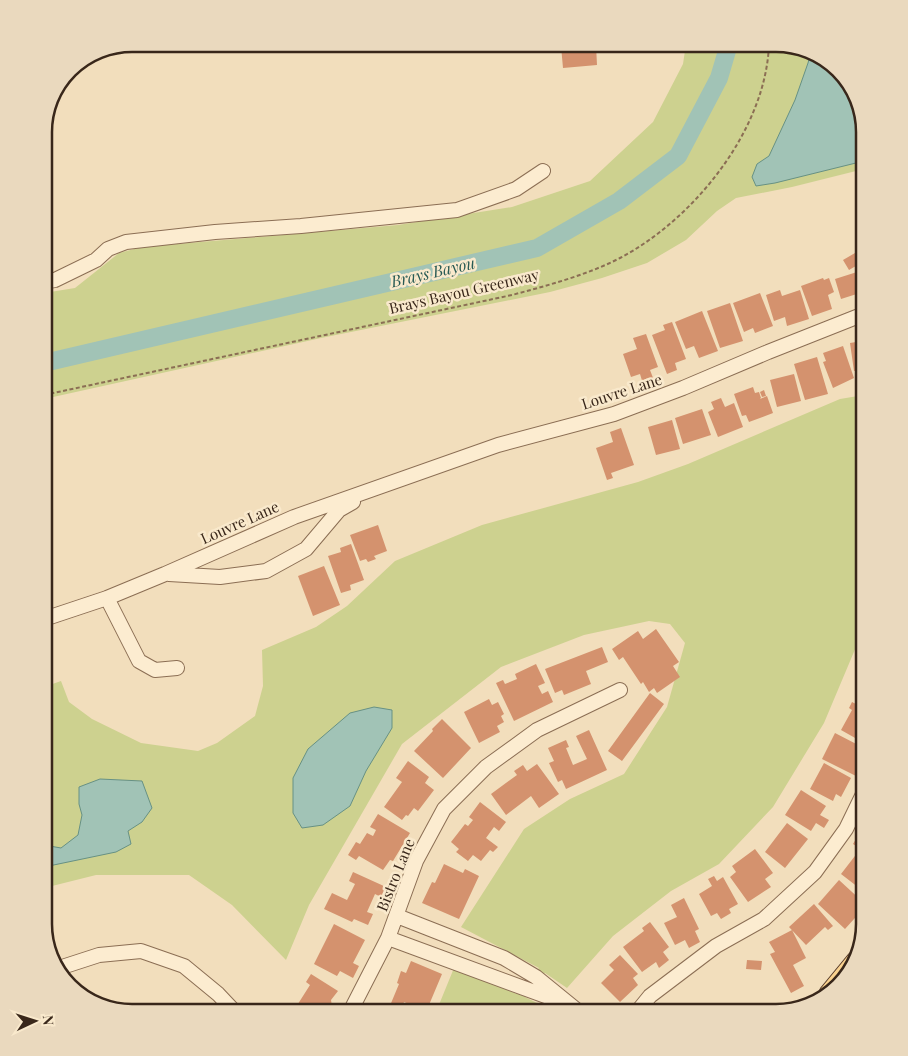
<svg xmlns="http://www.w3.org/2000/svg" width="908" height="1056" viewBox="0 0 908 1056" font-family="'Playfair Display',serif">
<style>
.green{fill:#cdd18f}
.water{fill:#a1c3b6;stroke:#679184}
.lines{fill:none;stroke-linecap:round;stroke-linejoin:round}
.river{stroke:#a1c3b6;stroke-width:18}
.building{fill:#d4926e}
.minor-casing{stroke:#8b6e54;stroke-width:16}
.major-casing{stroke:#583c29;stroke-width:20}
.path{stroke:#8b6e54;stroke-width:2;stroke-dasharray:4 2.5;stroke-linecap:butt}
.minor{stroke:#fcecd0;stroke-width:14}
.major{stroke:#fad28f;stroke-width:18}
.labels{text-anchor:middle;stroke-width:5;stroke-linejoin:round;paint-order:stroke}
.street-label{font-size:15px;fill:#39271a;stroke:#f9e9cc}
.water-label{font-size:16px;font-style:italic;fill:#285a54;stroke:#f9e9cc}
.rim{fill:none;stroke:#39271a;stroke-width:2.5}
</style>
<rect width="100%" height="100%" fill="#f2debc"/>
<path class="green" d="M686 44H781L815 53 846 79 864 133V169L792 187 736 198 717 211 686 240 647 263 602 278 550 292 321 338 44 399V293L75 288 119 253 142 247 398 225 512 207 590 181 653 122 683 64Z
M864 395V628L824 723 773 807 719 864 671 891 613 936 567 988 545 973 525 997 549 1009 547 1012H436L454 968 517 994 539 968 461 927 524 829 570 799 624 774 667 707 685 643 670 624 649 621 584 635 501 667 402 744 309 905 286 960 232 905 189 875H96L44 888V687L61 681 69 702 92 719 141 743 198 751 217 743 255 716 263 686 262 650 316 627 347 606 395 561 482 525 638 482 688 464 840 399Z"/>
<path class="water" d="M811 52 815 53 846 79 864 133V161L775 183 756 186 752 177 757 164 769 156 795 100 808 63Z
M374 707 392 710V728L366 771 350 806 323 825 302 828 293 813V778L308 749 350 713Z
M100 779 142 781 152 808 142 822 128 831 131 844 116 852 44 867V845L61 848 78 835 82 815 79 804V787Z"/>
<g class="lines">
<path class="river" d="M44 363 537 248 619 201 678 156 719 78 729 44"/>
</g>
<path class="building" d="M579 44 596 45 597 65 563 68 561 46Z
M855 253 861 263 849 270 843 260Z
M857 272 863 292 841 299 835 279Z
M823 278 824 280 829 278 834 292 828 295 832 309 812 316 801 286Z
M780 290 782 296 800 290 809 319 787 326 785 317 774 321 766 295Z
M760 293 773 326 755 333 753 328 744 332 733 303Z
M730 303 743 341 720 348 707 311Z
M702 311 718 351 699 358 694 346 686 349 675 322Z
M672 322 686 359 675 363 677 370 667 374 652 335 665 330 663 325Z
M646 334 658 367 650 370 655 383 644 387 640 374 631 377 623 354 637 349 633 338Z
M862 341 864 342V370L854 371 850 343Z
M843 346 854 378 833 388 823 362 826 361 823 353Z
M817 357 828 394 805 400 794 364Z
M794 374 801 401 777 407 770 380Z
M753 387 755 393 759 392 761 398 760 399 767 396 773 413 749 422 746 415 742 416 734 394Z
M764 390 766 396 762 397 760 392Z
M721 398 725 407 734 403 743 427 718 437 708 412 714 409 711 402Z
M702 409 711 435 683 444 675 418Z
M672 420 680 449 656 455 648 427Z
M621 428 634 465 611 473 613 478 607 480 596 448 613 442 610 432Z
M378 525 387 551 374 556 376 559 368 562 366 559 360 561 350 535Z
M351 544 364 580 350 585 351 590 341 593 328 556 341 552 340 548Z
M324 566 340 605 313 616 298 576Z
M656 629 679 662 673 666 680 677 657 693 654 688 649 692 643 682 641 684 623 657 619 660 612 649 638 631 643 639Z
M602 647 608 662 586 671 591 684 564 695 562 690 555 693 545 669Z
M536 664 545 683 538 686 542 694 548 691 553 702 514 721 496 683 503 680 505 684 517 679 515 674Z
M650 693 664 704 622 761 608 751Z
M489 699 492 705 498 702 504 714 501 716 504 722 497 726 500 732 479 743 464 712Z
M852 702 864 708V743L841 730 852 710 849 708Z
M442 719 471 748 443 778 414 751 433 731 432 729Z
M589 730 607 770 566 789 562 780 558 782 549 763 554 761 548 748 566 740 569 747 566 748 573 765 587 759 576 736Z
M835 733 864 748 858 763 862 765 856 776 822 759Z
M408 761 429 777 425 783 434 790 418 811 414 808 408 816 406 815 402 820 384 807 402 782 396 778Z
M824 763 851 778 841 797 836 794 833 801 810 789Z
M537 764 559 794 539 808 531 796 506 815 491 794 517 775 514 771 523 765 527 771Z
M801 790 826 806 820 815 829 820 824 828 816 823 811 831 785 815Z
M480 802 506 822 499 831 494 827 486 838 498 847 493 852 490 850 481 861 473 855 468 861 456 852 459 849 451 842 465 824 468 826 473 820 469 817Z
M378 814 410 833 393 861 390 860 383 870 359 856 356 860 348 855 356 842 360 844 367 833 373 836 376 830 370 827Z
M787 823 808 839 785 868 765 852Z
M860 832 864 835V851L853 844Z
M755 849 773 873 765 879 771 887 748 902 730 877 736 872 732 866Z
M858 852 864 857 863 891 841 874Z
M444 864 463 873 465 869 479 876 459 919 422 903 432 882 435 883Z
M353 872 386 887 381 897 375 894 367 912 373 914 368 925 354 919 352 922 324 909 332 893 347 900 355 884 349 881Z
M714 876 717 881 723 877 738 904 729 909 731 913 721 919 717 913 711 916 699 894 712 886 708 879Z
M839 880 864 903V908L845 929 818 904Z
M684 898 699 929 695 931 700 942 689 948 685 940 675 945 664 923 677 917 671 905Z
M814 904 833 926 828 930 825 927 806 945 789 927Z
M650 922 669 947 663 952 669 960 659 968 656 962 642 972 623 947 644 931 642 928Z
M334 924 365 940 353 963 359 966 353 978 340 971 337 976 314 964Z
M792 930 806 958 793 965 804 986 791 993 770 954 775 952 769 942Z
M620 955 638 974 633 978 638 985 620 1002 601 983 614 970 609 965Z
M747 960 762 961 761 970 746 969Z
M411 961 442 974 426 1012H411L414 1006 404 1002 400 1012 389 1008 399 984 397 983 401 971 406 973Z
M311 974 338 991 331 1000 332 1006 328 1012H275L279 1006 293 1005 296 1007 310 985 306 982Z"/>
<g class="lines">
<g class="minor-casing">
<path id="minor" d="M44 282 55 280 96 260 108 249 126 242 215 232 301 226 457 210 516 189 543 171
M169 574 220 577 266 571 306 549 339 510 353 502
M107 598 139 661 155 670 177 668
M44 619 107 598 165 574 294 517 498 445 614 414 683 388 768 352 864 314
M397 916 504 958 536 977 579 1012
M388 938 559 1001
M59 968 99 955 141 951 184 966 218 994 235 1012
M350 1012 388 938 416 861 444 809 486 767 537 730 620 690
M637 1012 650 996 716 946 764 919 815 872 846 829 864 792"/>
</g>
<g class="major-casing">
<path id="major" d="M828 994 856 960"/>
</g>
<path class="path" d="M44 395 512 295C549 285 587 275 620 258 694 219 766 130 769 44
M855 947 860 941"/>
<use href="#minor" class="minor"/>
<use href="#major" class="major"/>
</g>
<g class="labels">
<g class="street-label">
<text transform="translate(464 292) rotate(-13)" y="5">Brays Bayou Greenway</text>
<text transform="translate(622 392) rotate(-18)" y="5">Louvre Lane</text>
<text transform="translate(240 523) rotate(-24)" y="5">Louvre Lane</text>
<text transform="translate(396 875) rotate(-68)" y="5">Bistro Lane</text>
</g>
<g class="water-label">
<text transform="translate(433 272) rotate(-13)" y="6">Brays Bayou</text>
</g>
</g>
<path d="M0 0H908V1056H0ZM132 52H776A80 80 0 0 1 856 132V924A80 80 0 0 1 776 1004H132A80 80 0 0 1 52 924V132A80 80 0 0 1 132 52Z" fill="#ead9be" fill-rule="evenodd"/>
<path class="rim" d="M132 52H776A80 80 0 0 1 856 132V924A80 80 0 0 1 776 1004H132A80 80 0 0 1 52 924V132A80 80 0 0 1 132 52Z"/>
<g transform="translate(35 1021) rotate(86)" stroke="#f9e9cc" stroke-width="4" paint-order="stroke">
<path d="M0-4L9 19L0 12L-9 19Z" fill="#39271a"/>
<text y="-8" font-size="14" font-weight="bold" text-anchor="middle" fill="#39271a">N</text>
</g>
</svg>
